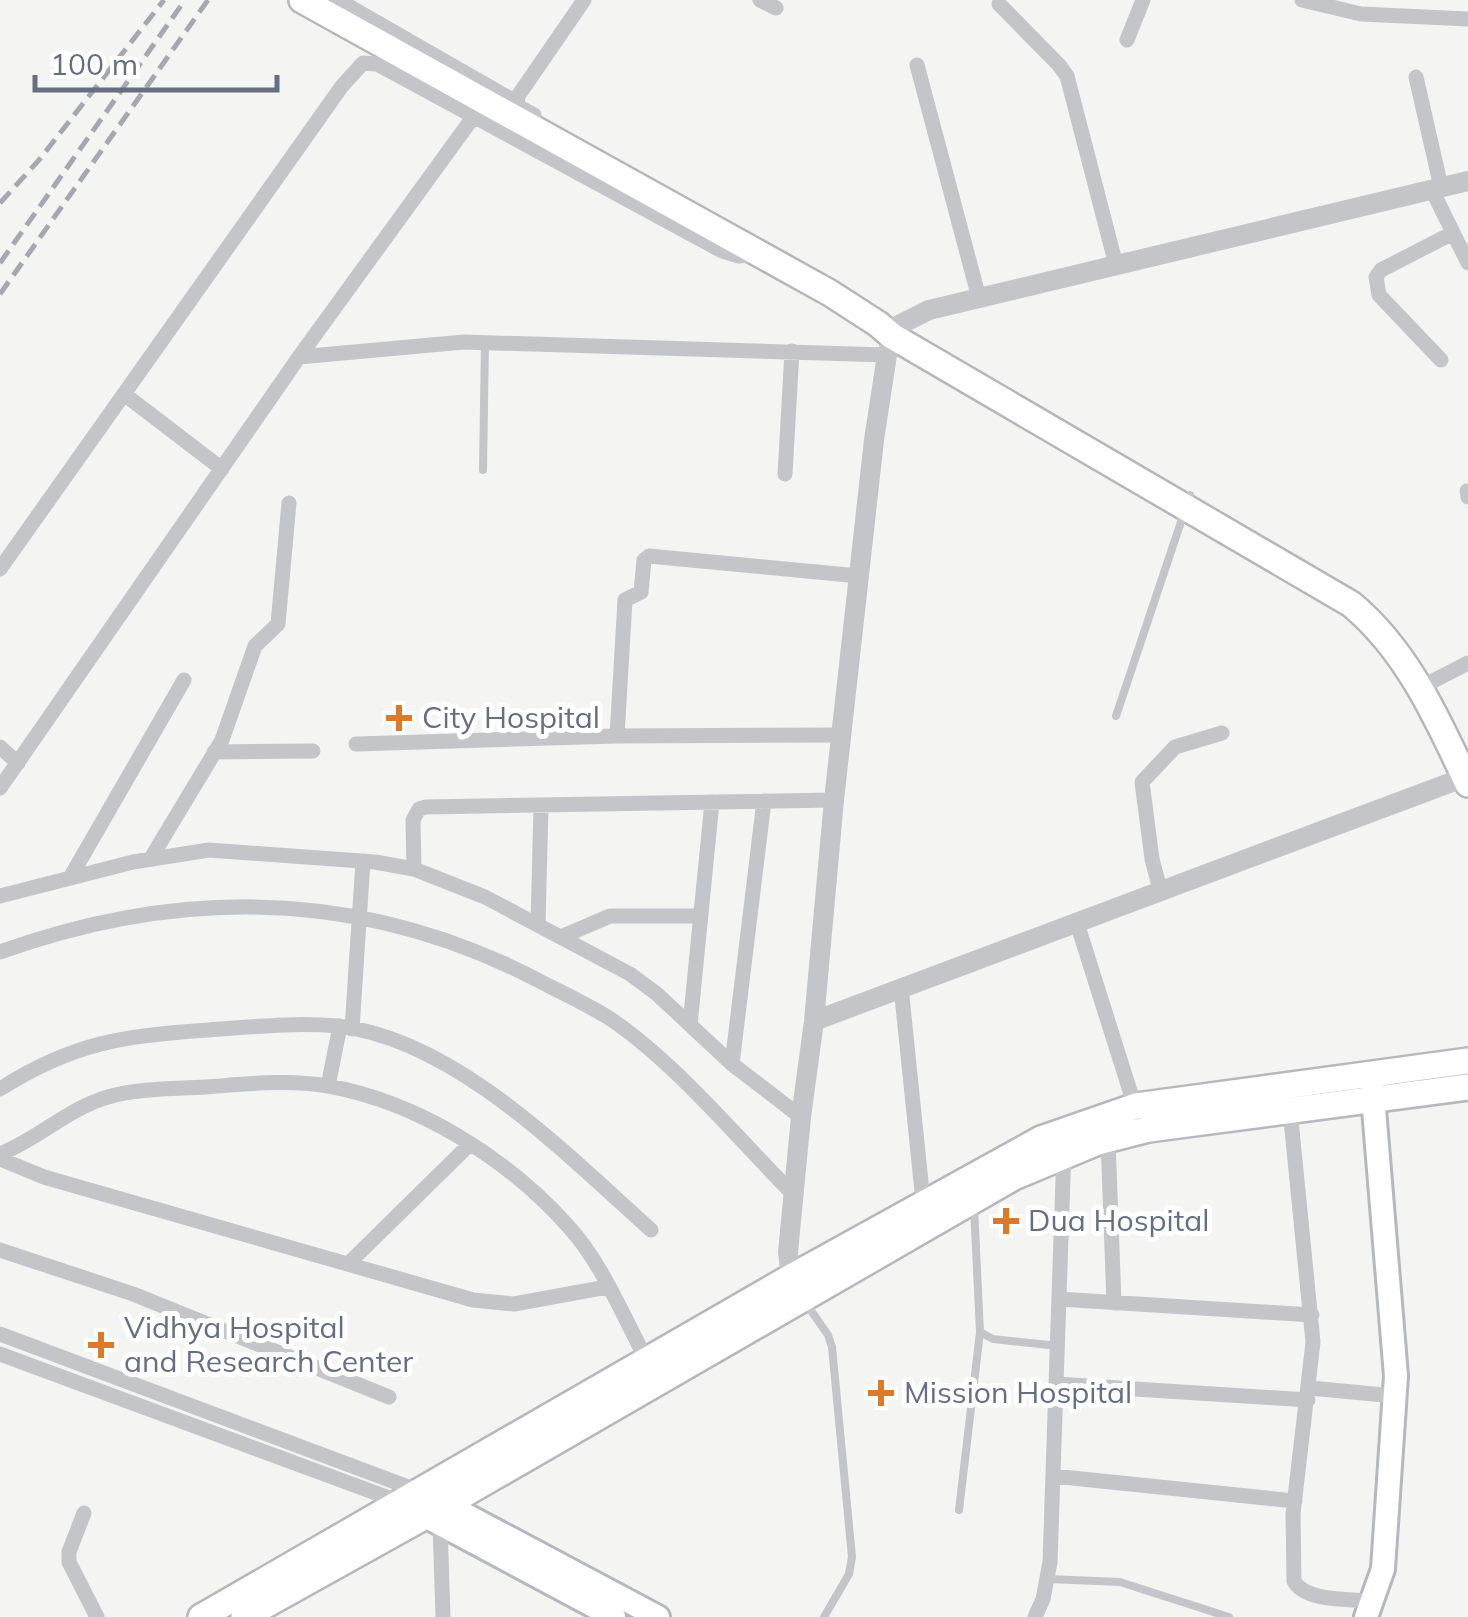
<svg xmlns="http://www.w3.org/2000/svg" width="1468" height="1617" viewBox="0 0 1468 1617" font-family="Mulish,sans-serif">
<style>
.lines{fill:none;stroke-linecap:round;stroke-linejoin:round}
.secondary-casing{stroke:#b5b8be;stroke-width:28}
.primary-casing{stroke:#b6b8bd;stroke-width:30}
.trunk-casing{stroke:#b5b7bb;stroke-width:30}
.service{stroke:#c3c5c9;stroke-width:8}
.minor{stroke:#c3c5c9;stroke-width:15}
.tertiary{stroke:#c3c5c9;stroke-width:20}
.secondary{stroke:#fff;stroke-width:22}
.primary{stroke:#fff;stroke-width:25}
.trunk{stroke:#fff;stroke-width:25}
.rail{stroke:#a5a8af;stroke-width:5;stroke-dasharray:15 8;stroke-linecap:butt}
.poi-dot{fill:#de7928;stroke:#fff;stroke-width:4}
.labels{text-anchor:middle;stroke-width:10;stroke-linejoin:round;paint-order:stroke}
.poi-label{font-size:30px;fill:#656f82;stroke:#fff;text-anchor:start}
</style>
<rect width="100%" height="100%" fill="#f4f5f2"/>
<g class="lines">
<g class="secondary-casing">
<path id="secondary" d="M436 1499 658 1617
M414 1510 614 1617
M1366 1617 1383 1569 1396 1376 1372 1085"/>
</g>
<g class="primary-casing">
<path id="primary" d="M201 1617 791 1277 1041 1139 1136 1106 1468 1061
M244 1617 447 1504 1014 1177 1098 1142 1149 1129 1468 1087"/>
</g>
<g class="trunk-casing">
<path id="trunk" d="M302 0 830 293 878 324 892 336 1351 604C1407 650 1438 720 1468 784"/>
</g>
<path class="service" d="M483 470 485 342
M1116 716 1190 495
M974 1207 980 1332 993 1339 1058 1346
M805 1302 828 1335 832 1347 852 1557 849 1574 824 1617
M959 1510 980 1332
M1048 1579 1120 1582 1229 1617"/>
<path class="minor" d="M338 0 516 102
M760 0 776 8
M1302 0 1361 14 1468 19
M999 4 1059 65 1067 76 1116 265
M1127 40 1143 0
M917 65 979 298
M1416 77 1441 187
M534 115 517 106 518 96 584 0
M1432 190 1468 263
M299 357 464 342 887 355
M1441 360 1379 295 1376 277 1381 270 1453 233
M124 394 222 469
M785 474 792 351
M1467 491 1468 497
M0 569 342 86 363 63 377 64 722 251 739 256 757 254
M1431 682 1468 663
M617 736 625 600 641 592 644 560 649 556 859 576
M356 744 617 736 842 735
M0 747 18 763
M214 752 313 751
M0 788 299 357 474 116
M151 858 222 740 255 646 278 624 289 503
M414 869 413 820 419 809 426 807 834 800
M71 876 184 680
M1161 893 1152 859 1142 782 1175 747 1222 733
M0 896 133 862 209 850 375 862 414 869 485 897 630 974 657 994 732 1064 801 1117
M1077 923 1136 1110
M538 925 541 805
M561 937 610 916H701
M0 952C187 885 372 890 549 986 569 996 590 1006 609 1018 674 1061 739 1140 795 1196
M901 987 924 1211
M690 1025 712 802
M352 1029 363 861
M732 1064 764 801
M328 1086 340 1026
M0 1089C72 1043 125 1035 209 1030 251 1027 295 1022 338 1026 455 1039 567 1155 651 1230
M1290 1110 1313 1342 1293 1514 1294 1581C1305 1602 1350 1599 1372 1601
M1108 1139 1114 1303
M0 1154C38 1139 69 1108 108 1097 140 1088 174 1089 206 1087 247 1084 288 1079 328 1086 418 1102 507 1158 568 1226 603 1264 624 1319 649 1364
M0 1159 44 1177 473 1300 514 1304 607 1287
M0 1250 133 1294 389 1397
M348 1264 470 1144
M1059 1299 1312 1315
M0 1334 419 1491
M0 1354 400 1502
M1056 1384 1308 1400
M1310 1388 1395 1396
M1053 1476 1295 1501
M84 1513 69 1552V1562L97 1617
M440 1524 443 1617
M1035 1617 1043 1599 1050 1562 1064 1149"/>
<path class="tertiary" d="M814 1021 1468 776
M796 1287 791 1277 788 1252 801 1117 814 1021 834 800 874 440 887 355 895 327 929 310 1468 181"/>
<use href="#secondary" class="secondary"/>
<use href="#primary" class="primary"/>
<use href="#trunk" class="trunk"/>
<path class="rail" d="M0 203 39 160 164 0
M0 263 185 0
M0 294 208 0"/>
</g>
<g class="poi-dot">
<path d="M394 703h10v10h10v10h-10v10h-10v-10h-10v-10h10z"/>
<path d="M1001 1206h10v10h10v10h-10v10h-10v-10h-10v-10h10z"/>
<path d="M96 1330h10v10h10v10h-10v10h-10v-10h-10v-10h10z"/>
<path d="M876 1378h10v10h10v10h-10v10h-10v-10h-10v-10h10z"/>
</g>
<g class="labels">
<g class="poi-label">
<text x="422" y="728">City Hospital</text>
<text x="1028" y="1231">Dua Hospital</text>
<text x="124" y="1338">Vidhya Hospital<tspan x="124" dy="34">and Research Center</tspan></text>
<text x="904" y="1403">Mission Hospital</text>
</g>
</g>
<path d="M35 75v15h242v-15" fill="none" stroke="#656f82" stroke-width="5"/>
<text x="50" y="75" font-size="30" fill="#656f82" stroke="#ffffff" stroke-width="8" paint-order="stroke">100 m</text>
</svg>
